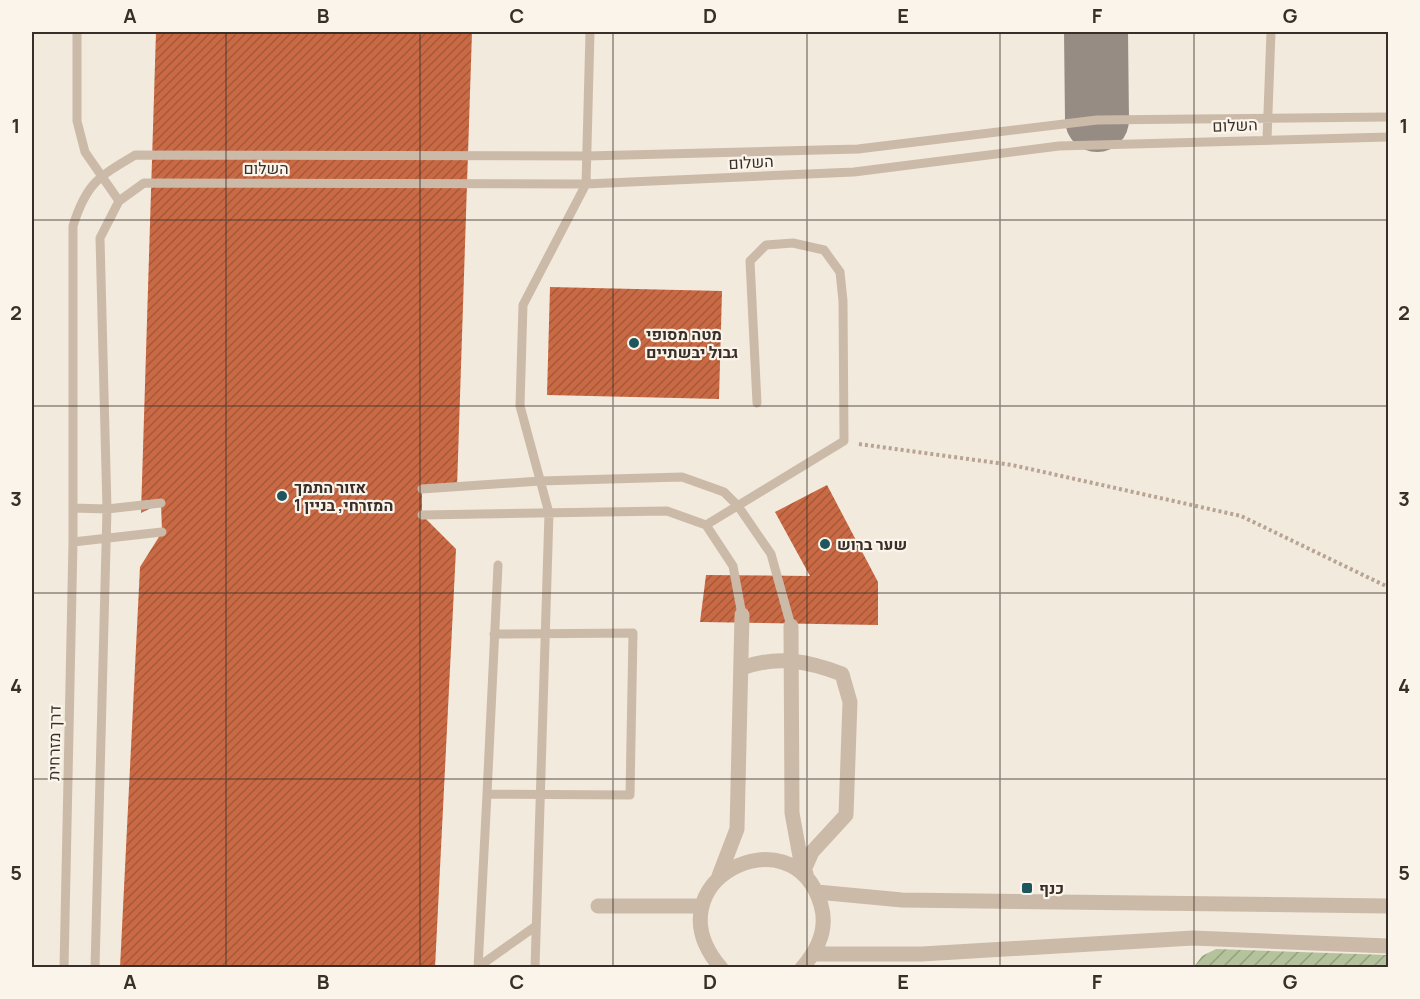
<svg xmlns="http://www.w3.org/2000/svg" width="1420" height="999" viewBox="0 0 1420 999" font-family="Manrope,Heebo,sans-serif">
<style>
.garden{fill:url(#garden-furrows)}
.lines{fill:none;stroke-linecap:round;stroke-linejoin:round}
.taxiway{stroke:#968c84;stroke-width:64}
.building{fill:url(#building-hatch)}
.path{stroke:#b8a493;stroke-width:4;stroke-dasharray:3 3;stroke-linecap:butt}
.lane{stroke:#ccbaa9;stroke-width:9}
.street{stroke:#ccbaa9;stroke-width:15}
.grid{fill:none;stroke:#392f29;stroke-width:1.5;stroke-opacity:0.55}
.poi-dot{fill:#1d565c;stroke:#fbf4ea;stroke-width:2}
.labels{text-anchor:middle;stroke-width:4.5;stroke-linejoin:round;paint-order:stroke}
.street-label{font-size:16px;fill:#392f29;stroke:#fbf4ea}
.poi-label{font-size:16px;font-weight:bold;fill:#392f29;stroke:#fbf4ea;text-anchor:start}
.neatline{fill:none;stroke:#392f29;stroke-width:2}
.grid-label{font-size:20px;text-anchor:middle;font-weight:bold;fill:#392f29}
</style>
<defs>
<pattern id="garden-furrows" width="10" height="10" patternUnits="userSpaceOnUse" patternTransform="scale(1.5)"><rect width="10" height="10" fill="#b5c39d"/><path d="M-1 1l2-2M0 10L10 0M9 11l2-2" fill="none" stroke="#949f80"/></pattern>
<pattern id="building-hatch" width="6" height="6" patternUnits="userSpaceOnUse" patternTransform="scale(1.5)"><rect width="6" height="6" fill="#ca6a45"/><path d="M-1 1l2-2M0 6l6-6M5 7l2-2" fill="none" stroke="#a5583a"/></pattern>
</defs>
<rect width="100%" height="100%" fill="#f3eade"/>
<path class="garden" d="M1216 949 1388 955V967H1194L1202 956Z"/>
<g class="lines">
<path class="taxiway" d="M1096 32 1097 120"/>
</g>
<path class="building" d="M156 32H472L457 488 422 489V515L456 549 435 968H120L140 567 162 532 161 503 141 513Z
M550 287 722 291 719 399 547 395Z
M827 485 878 582V625L700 622 706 575 810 576 775 512Z"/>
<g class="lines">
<path class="path" d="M859 444 1012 465 1241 516 1388 587"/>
<path class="lane" d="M77 32V121L85 152 119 201
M1267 139 1271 32
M422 489 540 481 682 477 724 492 738 506 771 554 791 626
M73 508 107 509 161 503
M422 515 667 511 706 525 733 566 742 615
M706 525 844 441 843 301 840 272 824 250 793 243 766 245 750 261 757 403
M73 542 162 532
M487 794 498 565
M478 967 536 926
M64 968 73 542V226C86 184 98 177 135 155L587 156 858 149 1097 120 1388 117
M95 968 107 509 100 238 119 201 144 183 586 184 854 172 1059 146 1388 137
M478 968 487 794 630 795 633 633 494 634
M535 968 549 513 520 406 523 305 586 184 590 32"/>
<path class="street" d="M791 626 792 813 801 862 806 874
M742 668C777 655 808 661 842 674L850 702 846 815 812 852 804 870
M719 876 737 829 742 615
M817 892 902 900 1388 906
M598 906H702
M814 954H922L1193 938 1388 946
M721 968C647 882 793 809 821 905 828 929 818 950 802 968"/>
</g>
<path class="grid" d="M226 32V968M420 32V968M613 32V968M807 32V968M1000 32V968M1194 32V968M32 220H1388M32 406H1388M32 593H1388M32 779H1388"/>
<g class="poi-dot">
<circle cx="634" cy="343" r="6"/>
<circle cx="282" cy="496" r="6"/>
<circle cx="825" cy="544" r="6"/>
<rect x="1021" y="882" width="12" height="12" rx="3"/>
</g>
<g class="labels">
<g class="street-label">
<text transform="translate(1235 125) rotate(-2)" y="6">השלום</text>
<text transform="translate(751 162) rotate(-3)" y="6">השלום</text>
<text x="266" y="174">השלום</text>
<text transform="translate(54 743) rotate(-89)" y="6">דרך מזרחית</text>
</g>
<g class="poi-label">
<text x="646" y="340">מטה מסופי<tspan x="646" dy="18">גבול יבשתיים</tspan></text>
<text x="294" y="493">אזור התמך<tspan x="294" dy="18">המזרחי, בניין 1</tspan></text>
<text x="837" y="550">שער ברוש</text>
<text x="1039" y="894">כנף</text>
</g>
</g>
<rect width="1420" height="999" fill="none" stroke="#fbf4ea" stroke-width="66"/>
<rect x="33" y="33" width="1354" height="933" class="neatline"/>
<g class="grid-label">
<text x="130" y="23">A</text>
<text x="323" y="23">B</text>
<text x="517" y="23">C</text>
<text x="710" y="23">D</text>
<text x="903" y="23">E</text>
<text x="1097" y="23">F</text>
<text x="1290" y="23">G</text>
<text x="16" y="133">1</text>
<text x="1404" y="133">1</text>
<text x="16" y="320">2</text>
<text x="1404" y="320">2</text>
<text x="16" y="506">3</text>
<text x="1404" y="506">3</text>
<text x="16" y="693">4</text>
<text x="1404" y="693">4</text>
<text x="16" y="880">5</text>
<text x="1404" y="880">5</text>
<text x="130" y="989">A</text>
<text x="323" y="989">B</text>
<text x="517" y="989">C</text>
<text x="710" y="989">D</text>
<text x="903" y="989">E</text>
<text x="1097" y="989">F</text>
<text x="1290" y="989">G</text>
</g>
</svg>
